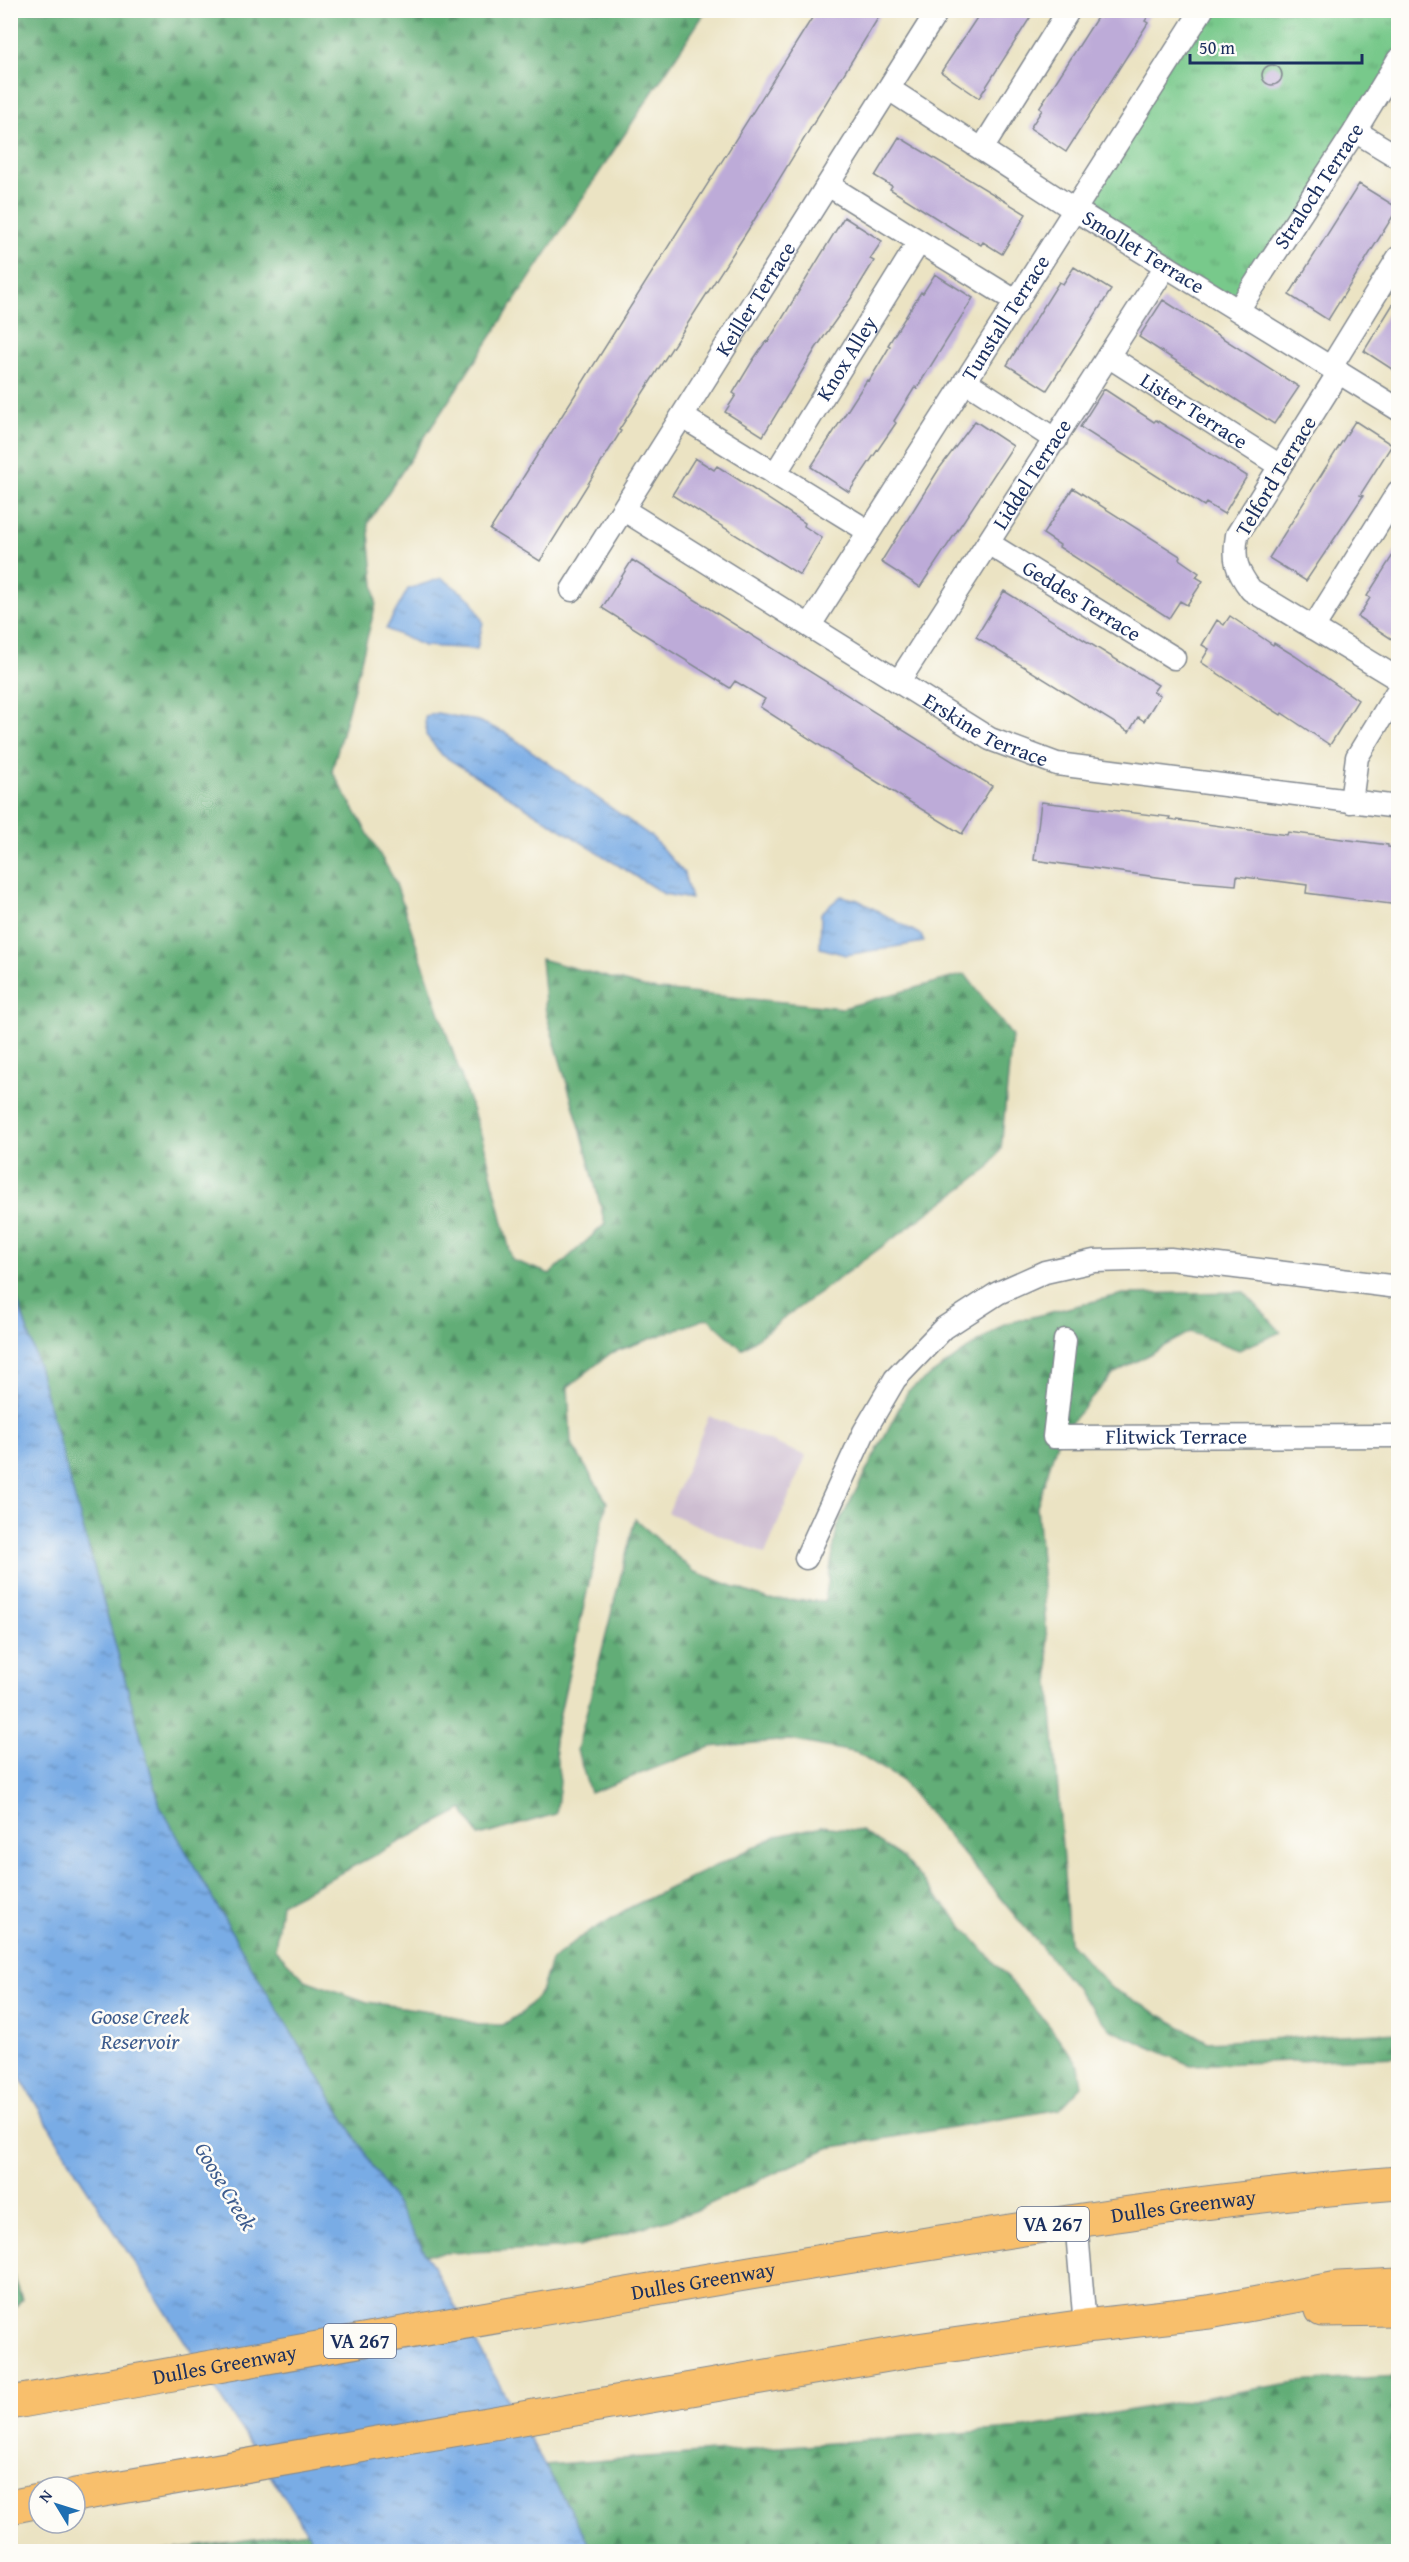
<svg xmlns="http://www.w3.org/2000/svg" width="1409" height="2562" viewBox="0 0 1409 2562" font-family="'Gentium Book Plus',serif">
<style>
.industrial{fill:#cebed1}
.forest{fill:url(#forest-firs);stroke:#3e6e6a;stroke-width:1.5}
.park{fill:url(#park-tufts);stroke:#4a7c74;stroke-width:1.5}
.water{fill:url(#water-ripples);stroke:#4a6ea2;stroke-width:1.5}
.building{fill:#bdabd8}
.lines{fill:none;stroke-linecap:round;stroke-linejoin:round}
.minor-casing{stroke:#838990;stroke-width:25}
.highway-casing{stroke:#838990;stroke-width:35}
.minor{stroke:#fff;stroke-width:22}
.highway{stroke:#f8bf6c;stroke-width:33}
.labels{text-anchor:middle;stroke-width:5;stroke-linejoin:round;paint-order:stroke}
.shield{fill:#fdfcf7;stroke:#5f6c8c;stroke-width:1.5}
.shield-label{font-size:20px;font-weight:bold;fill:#1b2f5e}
.street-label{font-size:21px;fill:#1b2f5e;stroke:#fdfcf7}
.water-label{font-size:22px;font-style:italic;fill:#3c5b8d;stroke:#fdfcf7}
</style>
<defs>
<pattern id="forest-firs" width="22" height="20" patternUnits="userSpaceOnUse" patternTransform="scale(1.5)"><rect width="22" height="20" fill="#62ad77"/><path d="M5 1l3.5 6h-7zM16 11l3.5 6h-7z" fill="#508d65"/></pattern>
<pattern id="park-tufts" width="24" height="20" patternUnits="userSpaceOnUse" patternTransform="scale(1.5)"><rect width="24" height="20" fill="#78c98b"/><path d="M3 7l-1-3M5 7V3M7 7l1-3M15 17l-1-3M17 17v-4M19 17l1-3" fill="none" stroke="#62a475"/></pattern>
<pattern id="water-ripples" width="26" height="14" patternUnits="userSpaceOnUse" patternTransform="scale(1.5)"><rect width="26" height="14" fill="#79ace5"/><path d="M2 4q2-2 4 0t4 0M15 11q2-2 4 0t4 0" fill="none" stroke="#628cbd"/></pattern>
</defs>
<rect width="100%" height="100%" fill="#fdfcf7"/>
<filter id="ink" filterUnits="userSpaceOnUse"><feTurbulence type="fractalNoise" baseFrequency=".0167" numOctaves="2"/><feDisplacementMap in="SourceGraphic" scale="12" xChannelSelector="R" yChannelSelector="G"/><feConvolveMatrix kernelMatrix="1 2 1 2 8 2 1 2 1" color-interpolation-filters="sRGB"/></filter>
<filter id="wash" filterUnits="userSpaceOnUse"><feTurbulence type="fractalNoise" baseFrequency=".008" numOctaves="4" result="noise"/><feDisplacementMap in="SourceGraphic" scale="24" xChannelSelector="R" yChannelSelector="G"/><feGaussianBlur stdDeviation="1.35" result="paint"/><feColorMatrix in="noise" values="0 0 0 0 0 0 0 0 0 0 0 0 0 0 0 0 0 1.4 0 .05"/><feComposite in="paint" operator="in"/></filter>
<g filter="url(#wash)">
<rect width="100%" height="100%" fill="#ebe3c3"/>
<path class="industrial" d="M709 1416 806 1456 765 1554 668 1513Z"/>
<path class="forest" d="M10 11H706L368 523 376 604 332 771 395 881 484 1144 512 1260 550 1274 605 1224 583 1138 546 1013 541 959 650 989 843 1008 965 974 1012 1036 1001 1149 988 1169 742 1349 708 1318 611 1353 568 1387 571 1443 607 1502 554 1740 560 1782 556 1814 479 1836 463 1809 281 1904 275 1949 305 1980 367 2002 443 2013 477 2025H503L523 2012 541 1992 551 1961 579 1938 629 1908 777 1836 822 1826 861 1831 903 1858 1048 2024 1079 2066 1082 2086 1060 2109 828 2148 695 2211 579 2247 426 2254 255 1973 160 1806 31 1341 11 1279Z
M1244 1292 1281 1332 1239 1350 1190 1332 1113 1374 1059 1436 1037 1506 1069 1942 1110 1987 1208 2042 1398 2032V2057L1190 2065 1111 2030 901 1780 858 1753 790 1740 710 1747 590 1793 577 1750 635 1519 693 1571 769 1600 825 1601 837 1527 908 1391 1004 1324 1123 1294Z
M11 2268 22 2299 11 2312H10Z
M1398 2376V2551H593L545 2465 1025 2428 1296 2382Z
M308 2532 319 2551 156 2552Z"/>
<path class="park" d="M1202 11H1398V60L1238 310 1075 210Z"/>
<path class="water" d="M442 578 472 600 483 622 477 649 424 646 386 629 408 589Z
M437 713 478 721 506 733 652 837 684 873 691 899 664 894 442 755 426 735 425 717Z
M841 896 858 900 921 935 924 942 846 955 820 948 821 913Z
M10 1279 31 1341 160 1806 255 1973 426 2254 593 2551H319L77 2173 11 2062Z"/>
<g id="blocks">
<path class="building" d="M817 10H883L748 230 619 430 621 431 540 561 490 530Z
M982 10H1035L979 98 941 72Z
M1108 10H1152L1145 21 1148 23 1066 152 1030 128 1042 110 1039 108 1098 16 1102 18Z
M1262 75a10 10 0 1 1 20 0a10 10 0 1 1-20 0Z
M899 137 1026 214 1002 254 983 242 981 245 963 235 890 189 892 186 875 176Z
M1359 184 1398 208 1328 320 1289 295Z
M844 217 882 241 870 259 874 261 852 297 816 348 763 436 725 412 736 395 733 393 753 360 766 341 768 342Z
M1074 267 1111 290 1047 390 1007 365 1059 282 1063 284Z
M935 274 973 298 917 388 915 387 894 421 896 423 849 492 811 467 867 380 869 381 890 346 888 345 921 292 923 293Z
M1398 296V373L1364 351Z
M1163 300 1299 387 1274 424 1139 337Z
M1104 389 1154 422 1156 420 1247 476 1224 514 1206 503 1204 506 1080 427Z
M975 421 1013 446 920 587 881 562 939 469Z
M1355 421 1392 445 1360 495 1363 496 1351 514 1306 581 1269 558Z
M695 458 714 470 717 466 736 478 805 523 804 526 822 538 800 575 672 495Z
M1073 488 1180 556 1179 559 1199 573 1196 577 1203 581 1187 605 1180 601 1169 618 1059 547 1060 545 1043 534Z
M1398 547V643L1358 617 1370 598 1367 596Z
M632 560 992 786 962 834 874 780 760 707 765 699 735 681 730 688 602 608Z
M1004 591 1158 685 1153 692 1160 695 1144 721 1138 717 1129 732 976 637Z
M1230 616 1273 645 1274 643 1295 656 1358 700 1330 745 1282 713 1281 715 1262 703 1201 662 1209 649 1202 645 1217 620 1224 625Z
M1041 802 1170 817 1169 819 1287 835 1288 832 1388 845V847L1398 848V905L1306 893 1307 885 1237 876 1236 885 1186 881 1034 860Z"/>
</g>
</g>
<g filter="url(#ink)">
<use href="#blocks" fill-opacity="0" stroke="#838990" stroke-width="1.5"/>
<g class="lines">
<g class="minor-casing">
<g id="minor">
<path id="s1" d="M889 89 1075 210 1398 409"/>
<path d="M1355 131 1398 157"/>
<path d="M982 149 1069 10"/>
<path d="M828 185 1017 302"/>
<path id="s2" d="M1238 310 1355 131 1398 60"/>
<path id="s3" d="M1108 356 1280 466"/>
<path d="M1331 367 1398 258"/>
<path d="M1339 372 1237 535C1233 559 1236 570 1251 590L1398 679"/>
<path d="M965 381 1056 440"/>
<path d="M683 417 868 531"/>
<path id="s4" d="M775 474 919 242"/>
<path id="s5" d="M624 510 990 739 1057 764 1398 807"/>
<path id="s6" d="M988 543 1174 658"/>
<path id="s7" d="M572 590 938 10"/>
<path id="s8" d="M810 625 1202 10"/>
<path d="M1313 628 1398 492"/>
<path id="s9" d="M899 681 1166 266"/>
<path d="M1351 802 1357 757 1398 690"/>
<path id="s10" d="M1065 1340 1054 1437 1398 1436"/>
<path d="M806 1558 864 1432 895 1379 944 1328 998 1293 1045 1272 1094 1261 1170 1259 1398 1287"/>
<path d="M1076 2220 1085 2326"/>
</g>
</g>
<g class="highway-casing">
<g id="highway">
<path d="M1322 2310 1398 2309"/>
<path id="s11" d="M10 2403C291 2353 571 2302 853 2256 1034 2227 1215 2197 1398 2183"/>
<path d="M75 2495 917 2350 1085 2326 1209 2312 1338 2288 1398 2285"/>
<path d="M10 2507 39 2501"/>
</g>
</g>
<use href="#minor" class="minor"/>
<use href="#highway" class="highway"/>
</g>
</g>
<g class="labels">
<g class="shield">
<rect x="1017" y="2207" width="72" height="34" rx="4.5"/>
<rect x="324" y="2324" width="72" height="34" rx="4.5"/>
</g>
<g class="shield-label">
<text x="1053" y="2231">VA 267</text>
<text x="360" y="2348">VA 267</text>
</g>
<g class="street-label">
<text dy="7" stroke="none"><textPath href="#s2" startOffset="148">Straloch Terrace</textPath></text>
<text dy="7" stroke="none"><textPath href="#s1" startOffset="302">Smollet Terrace</textPath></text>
<text dy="7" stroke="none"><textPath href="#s7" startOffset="344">Keiller Terrace</textPath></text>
<text dy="7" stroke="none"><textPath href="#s8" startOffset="364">Tunstall Terrace</textPath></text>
<text dy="7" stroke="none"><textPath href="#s4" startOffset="136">Knox Alley</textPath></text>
<text dy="7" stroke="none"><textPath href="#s3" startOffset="102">Lister Terrace</textPath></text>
<text dy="7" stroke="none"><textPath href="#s9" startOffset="246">Liddel Terrace</textPath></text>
<text transform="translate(1276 476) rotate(-59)" y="7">Telford Terrace</text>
<text dy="7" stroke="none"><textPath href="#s6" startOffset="110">Geddes Terrace</textPath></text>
<text dy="7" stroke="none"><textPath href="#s5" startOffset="424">Erskine Terrace</textPath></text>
<text dy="7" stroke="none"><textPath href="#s10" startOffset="220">Flitwick Terrace</textPath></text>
<text dy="7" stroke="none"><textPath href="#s11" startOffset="1190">Dulles Greenway</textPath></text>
<text dy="7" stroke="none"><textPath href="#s11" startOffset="704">Dulles Greenway</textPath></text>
<text dy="7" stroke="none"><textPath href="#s11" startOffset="218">Dulles Greenway</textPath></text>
</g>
<g class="water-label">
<text x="140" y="2024">Goose Creek<tspan x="140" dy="25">Reservoir</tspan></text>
<text transform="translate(226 2186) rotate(59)" y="8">Goose Creek</text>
</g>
</g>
<rect width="1409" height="2562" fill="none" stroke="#fdfcf7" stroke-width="36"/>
<g transform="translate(57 2505) rotate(308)"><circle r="28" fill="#fdfcf7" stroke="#a3aaba" stroke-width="1.5"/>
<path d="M0-4.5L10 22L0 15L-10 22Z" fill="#1f6fb2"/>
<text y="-9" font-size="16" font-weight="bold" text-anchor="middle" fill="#1b2f5e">N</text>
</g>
<path d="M1190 54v9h172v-9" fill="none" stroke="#1b2f5e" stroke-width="3"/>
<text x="1199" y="54" font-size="18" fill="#1b2f5e" stroke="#fdfcf7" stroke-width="4.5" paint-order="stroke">50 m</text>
</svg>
